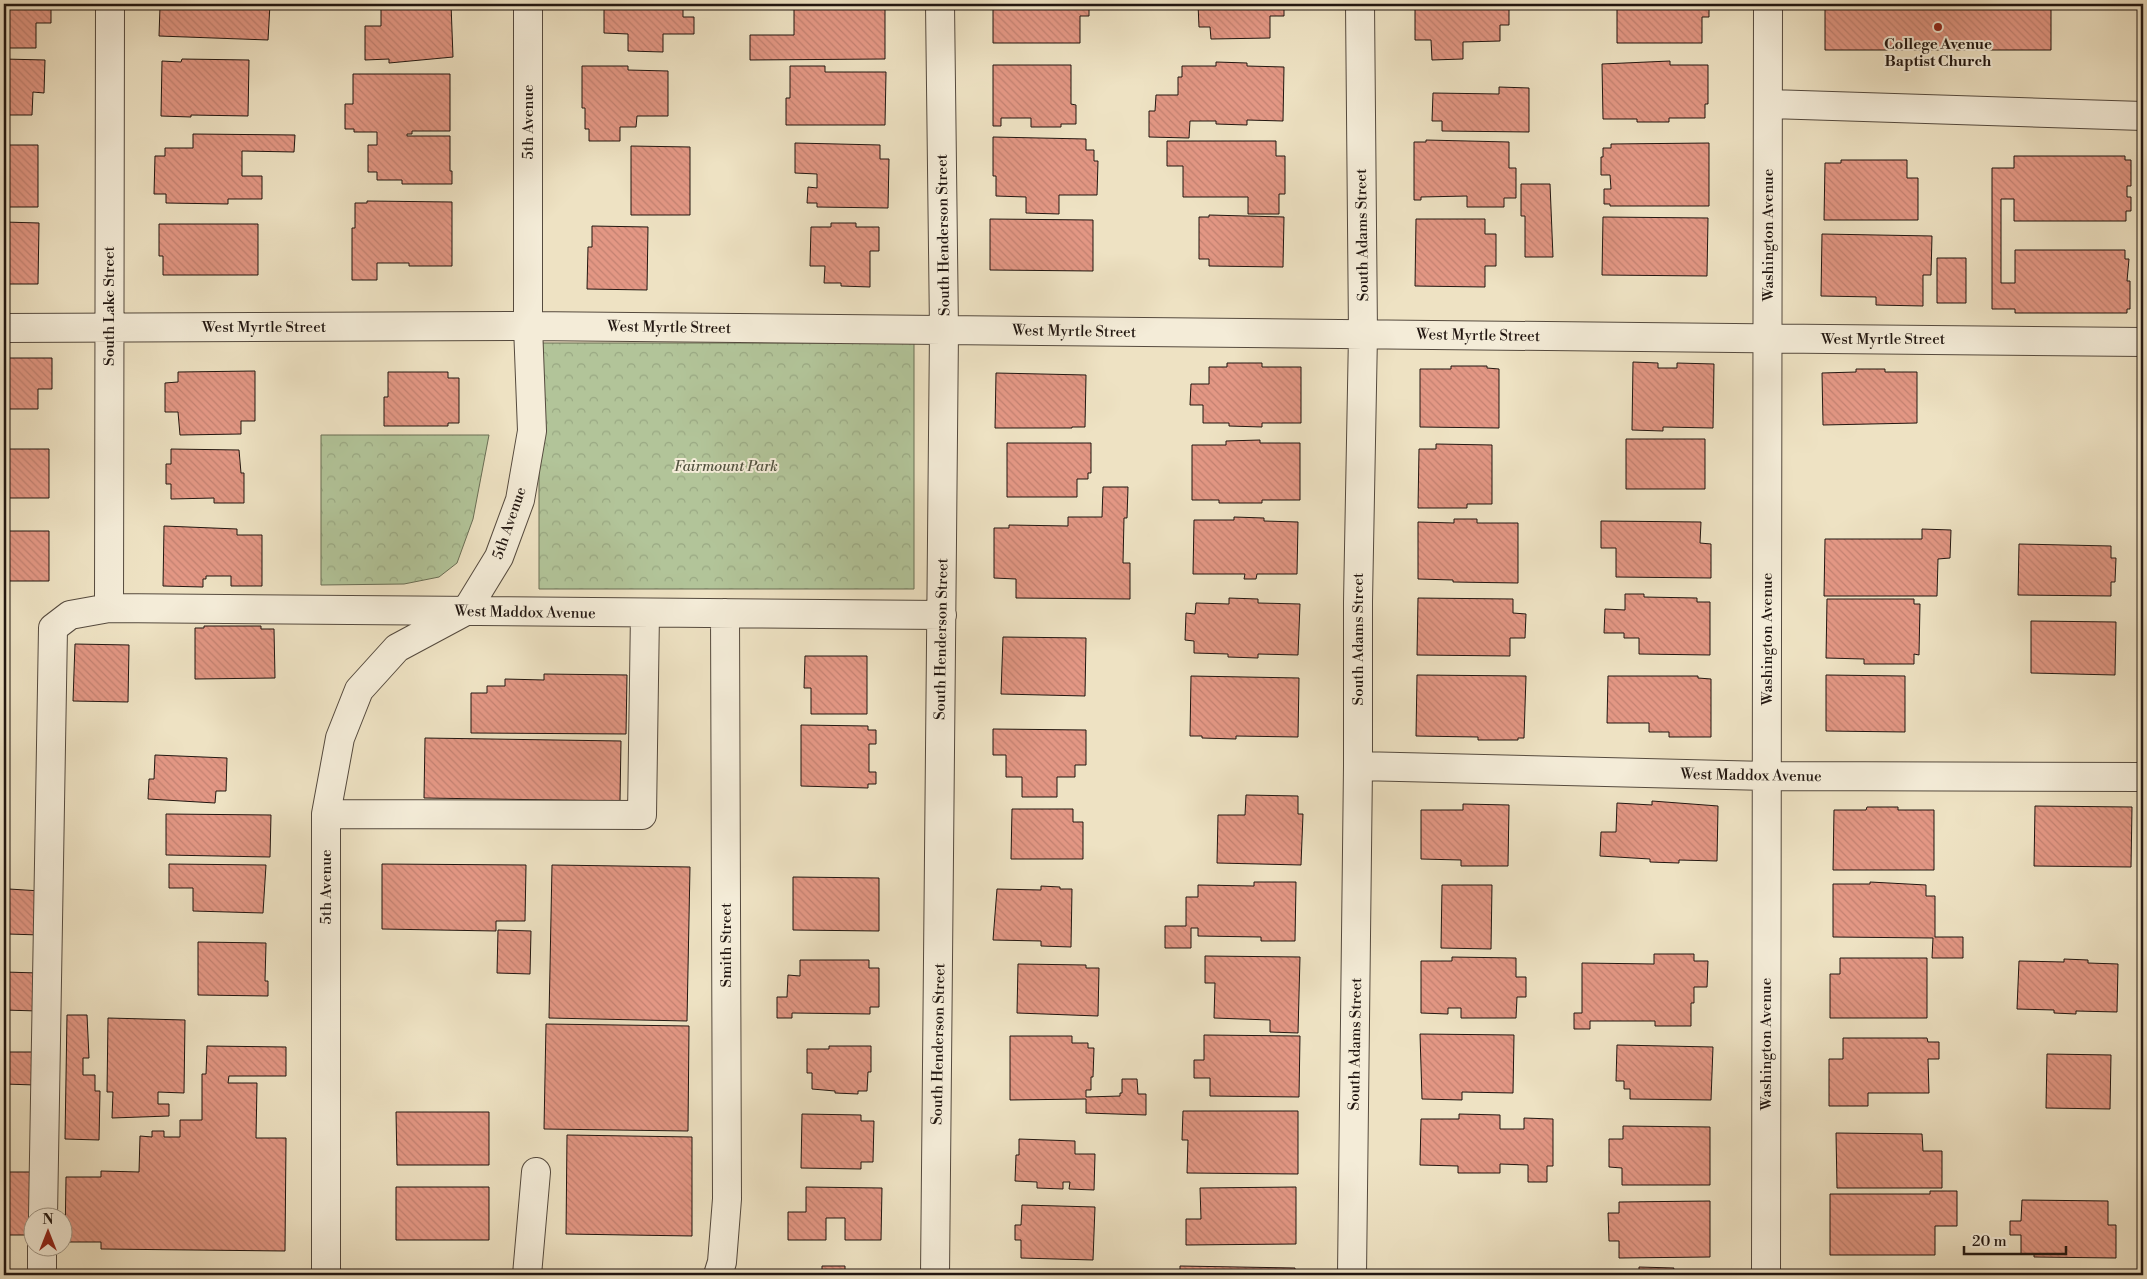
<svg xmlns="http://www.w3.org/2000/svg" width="2147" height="1279" viewBox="0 0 2147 1279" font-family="'Libre Bodoni',serif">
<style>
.park{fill:url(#park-crowns);stroke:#6a6e55}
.building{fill:url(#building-back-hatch);stroke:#221711}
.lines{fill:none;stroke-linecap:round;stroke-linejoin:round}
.minor-casing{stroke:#554a3e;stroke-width:30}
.minor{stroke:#f4ecd8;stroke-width:28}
.poi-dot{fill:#8f2418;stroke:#f4ecd8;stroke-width:2}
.labels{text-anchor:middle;stroke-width:4;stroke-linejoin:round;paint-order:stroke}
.poi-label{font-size:15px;font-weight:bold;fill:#221711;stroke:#f4ecd8}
.street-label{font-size:15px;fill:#221711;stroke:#f4ecd8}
.park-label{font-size:15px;font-style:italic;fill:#545441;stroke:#f4ecd8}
</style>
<defs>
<pattern id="park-crowns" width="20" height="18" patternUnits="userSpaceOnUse" patternTransform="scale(1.25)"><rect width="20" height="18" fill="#b2c499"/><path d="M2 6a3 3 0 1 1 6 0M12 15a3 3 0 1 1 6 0" fill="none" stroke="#99a883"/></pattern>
<pattern id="building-back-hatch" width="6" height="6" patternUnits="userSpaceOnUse" patternTransform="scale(1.25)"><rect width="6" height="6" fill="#e39784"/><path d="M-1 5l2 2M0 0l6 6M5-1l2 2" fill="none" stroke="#c28171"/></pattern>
</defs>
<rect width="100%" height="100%" fill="#eee2c3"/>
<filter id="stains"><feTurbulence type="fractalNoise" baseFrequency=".004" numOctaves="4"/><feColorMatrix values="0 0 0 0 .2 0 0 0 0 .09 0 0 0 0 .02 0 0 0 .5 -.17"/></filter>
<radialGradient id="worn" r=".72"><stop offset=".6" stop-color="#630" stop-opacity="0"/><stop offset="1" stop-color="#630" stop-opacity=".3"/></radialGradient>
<path class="park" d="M539 343H914V589H539Z
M321 435H489L473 519 457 563 439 577 404 584 321 585Z"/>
<path class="building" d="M4 4H51V23H36V48H4Z
M198 4H270L268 40 159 36 160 7 198 8Z
M381 4H451L453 57 389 63V59L365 60V26H381Z
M604 4H683V17H694V34H663V52L628 51V34L604 33Z
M837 4H885V59L750 60V35H794V7H837Z
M998 4H1089V16H1080V43H993V8H998Z
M1198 4H1284V16H1270V38L1211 39 1210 27H1199Z
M1415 4H1509V25H1500V41L1463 42V59L1432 60 1431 40H1415Z
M1617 4H1709V17H1702V43H1617Z
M1825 4H2051V50H1825Z
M4 59 45 60 44 93 33 92 32 115H4Z
M182 59 249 60 248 116 191 115V117L161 116 162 61 181 62Z
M1670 61V65H1708V104H1705V118H1669V122H1637V119H1603L1602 64Z
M1216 62 1247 63V66L1284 67 1283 121 1247 120V125L1216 124V121H1190L1189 138 1149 137V111H1155L1156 95H1178V77H1182V66H1216Z
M993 65H1071V104L1076 105V124H1061V127H1031V118H1001V126H993Z
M582 66H628V70L668 71V116H637L636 127H620V141H589V129H585V108H582Z
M790 66H825V72H886L885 125H786V98H790Z
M353 74H450V131H412V134H407V136H450V171H452V184H402V180H377V172H368V145H377V132H354V129H345V104H353Z
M1499 87 1529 88V132L1442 131V121H1432L1433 93 1499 94Z
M193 134 295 135 294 152 242 151V176H262V199H228V204L166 203V194H154L155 156H165V148H193Z
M993 137 1086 139V150H1094V161H1098L1097 195H1059V214L1026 213V197L996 196V176H993Z
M1426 140 1509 142V168H1516V198H1504V207H1467V196L1421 197V200H1414V142H1426Z
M1167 141H1276V156H1285V194H1279V214H1248V197H1183V166H1167Z
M795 143 880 145V159H889L888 208 817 207V203H807L808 187 817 188V174L795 173Z
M1709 143V206H1610V204H1604V189H1611L1610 175H1601V157H1603V148H1611V144Z
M4 145H38V207H4Z
M631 146 690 147V215H631Z
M2014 156H2125V160H2131V186H2127V197H2131V211H2126V221H2014V199H2001V283H2015V250H2125V259H2129L2127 281H2130V309H2127V313H2015V309H1992V168H2014Z
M1841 160H1907V178H1918V220H1824L1825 163H1841Z
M1521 184H1550L1553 257H1525V216H1521Z
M367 201 452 202V266H409V263H377V280H352V228H355V203H367Z
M1209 215 1284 217 1283 267 1209 266V259H1199V217H1209Z
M1603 217 1708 218 1707 276 1602 275Z
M990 219 1093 220V271L990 270Z
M1416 219H1485V234H1496V266H1485V287L1415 286Z
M4 222 39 223 38 284H4Z
M831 223H856V227H879V251H870V287L841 286V283H824L825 266H810L811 227H831Z
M159 224H258V275H163V256H159Z
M592 226 648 227 647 290 587 289 588 247H592Z
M1822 234 1932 236 1931 275H1923V306L1876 305V297L1821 296Z
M1937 258H1966V303H1937Z
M4 358H52V389H38V409H4Z
M1633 362 1658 363V368H1677V363L1714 364 1713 428 1663 427V431L1632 430Z
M1227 363H1262V367H1301V423H1262V427L1229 426V423H1203V405H1190L1191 384H1209V367H1227Z
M1451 366H1487V368L1499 369V428L1420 427V369H1451Z
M1856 369H1885V372H1917V423L1823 425 1822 373 1856 372Z
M255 371V421H241V434L180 435 178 412H165V383L178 382V372Z
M388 372H448V378H459V423H448V426H384V397H388Z
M996 373 1086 375 1085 427H1072V428H995Z
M4 410H8V426H4Z
M1626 439H1705V489H1626Z
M1260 440V443H1300V500H1262V503H1219V500H1192V445H1226V441Z
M1007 443H1091V473H1088V479H1077V497H1007Z
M1436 444 1492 445V504H1467V508H1418L1419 449H1436Z
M4 449H49V498H4Z
M171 449 239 450 241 473H244V503H214V498L171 499V484H166V464H171Z
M1103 487H1128L1127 518H1124L1123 563H1130V599L1016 598V579L994 578V528H1009V525L1068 526V517H1102Z
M1234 517 1264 518V521L1298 522 1297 574H1257L1256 579H1244L1245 574H1193L1194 520H1234Z
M1454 519H1477V523H1518V583L1453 582V580L1418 579V522L1454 523Z
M1601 521 1701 522 1700 543 1711 544V578L1616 577V548H1601Z
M164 526 237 529V535H262V586H231V576H206V579H203V587L163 586Z
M1922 529 1951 530 1950 558 1938 559 1937 596H1824L1825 539H1922Z
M4 531H49V581H4Z
M2019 544 2111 546V558H2116L2115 582H2111V596L2018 595Z
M1625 594H1644V597L1697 598V602H1710V655L1639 654V638H1624V633H1604L1605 609 1625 610Z
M1229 598 1258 599V603L1300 604 1298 655 1258 654V658L1228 657V654L1194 653V641L1185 640 1186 613 1195 614 1196 603 1229 604Z
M1418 598 1513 599V613L1526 614 1525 638H1510V656L1417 655Z
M1827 599H1914V604H1920L1919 655 1914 654V664H1864V659L1826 658Z
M2031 621 2116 622 2115 675 2031 673Z
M204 626H261V629H274L275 678 195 679V628H204Z
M1003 637 1086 638 1085 696 1001 694Z
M75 644 129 645 128 702 73 701Z
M805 656H867V714H811V688H804Z
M544 674 627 675 626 734 471 733V693H487V686H505V679L544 680Z
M1417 675 1526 676 1524 738H1518V740H1478V737L1416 736Z
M1826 675 1905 676V732L1826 731Z
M1191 676 1299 678 1298 737 1236 736V739L1202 738V736H1190Z
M1608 676H1698V678L1711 679V737H1669V732H1649V723H1607Z
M801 725 868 726V730H876V744H869V772H876V784H868V788L801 786Z
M993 729 1086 730V765H1075V777H1057V797H1022V777H1006V755H993Z
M425 738 621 741 620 801 424 798Z
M155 755 227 758 226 791H216L215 803 148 799 149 779H154Z
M1246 795 1298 796V814H1303L1301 865 1217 863 1218 815H1245Z
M1652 801 1718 806 1717 861 1679 860V863L1650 862V859L1600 856 1601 832H1616L1617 803 1652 805Z
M1463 804 1509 805 1508 866H1461V860L1421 859V810H1463Z
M2035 806 2132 807 2131 867 2034 866Z
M1867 807H1898V810H1934V870H1833L1834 810H1866Z
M1012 809H1073V822H1083V859H1011Z
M166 814 271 815 270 857 166 855Z
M169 864 266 865 263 913 193 911V888H169Z
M382 864 526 865 525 921H496V931L382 929Z
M552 865 690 867 687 1021 549 1018Z
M793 877 879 878V931L793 930Z
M1254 882H1296L1295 941H1261V937L1198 936V928H1191V948H1165V926H1186V897H1198V885L1254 886Z
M1870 882 1926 885V896H1935V937H1963V958H1932L1933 938 1833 937V884H1870Z
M1442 885H1492L1491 949 1441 948Z
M1041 886 1060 887V889H1072L1071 947 1041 946V941L993 940 997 889 1041 890Z
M9 889 41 891 40 935 8 934Z
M498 930 531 931 530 974 497 973Z
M198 942 266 943 265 981H268V996L198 995Z
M1654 954H1694V961H1708L1707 987H1694V1003H1691V1026H1655V1021H1590V1029H1574V1013H1582V963L1654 964Z
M1205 956 1300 957 1298 1033 1270 1032V1020L1214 1018 1215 983H1205Z
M1452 957 1516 958V977H1526V997H1517L1516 1018H1461V1008H1448V1014L1421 1013V961H1452Z
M1840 958H1927V1018H1830V974H1840Z
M2064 959 2088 960V963L2118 964 2117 1012 2076 1011V1014L2054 1013V1010L2017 1009 2019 961 2064 962Z
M800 960H869V968H879V1007H870V1014L792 1013V1018H777V997H787L788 975 800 976Z
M1018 964 1086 965V968H1099L1098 1016 1017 1013Z
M5 972 38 973V1011L4 1010Z
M67 1015H87L89 1058H83V1075H95V1091H100L99 1140 65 1139Z
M108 1018 185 1020 184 1093 158 1092V1104H169V1116L112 1118 113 1092H107Z
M546 1024 689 1026 688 1131 544 1129Z
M1420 1034 1514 1035 1513 1093 1462 1092V1100L1422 1099Z
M1204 1035 1300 1036 1299 1097 1210 1096V1078H1194V1060H1204Z
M1010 1036H1072V1043H1088V1048H1094L1093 1077H1091V1090H1086V1097L1120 1096V1093H1122V1079H1137L1138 1094H1146V1115L1086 1113V1099L1010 1100Z
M1843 1038H1927L1928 1042H1939V1059H1928L1929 1093H1868V1106H1829V1059H1843Z
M1617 1045 1713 1047 1711 1100 1630 1099V1089H1624V1081H1616Z
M207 1046 286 1047V1076H229L228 1083H257L256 1138H286L285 1251 101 1249V1242H65L66 1177H101V1171L139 1172 140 1136 152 1137V1131H164V1137H180V1120H202V1074H206Z
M829 1046H871V1072H868L867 1091H858V1094L835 1093V1091L812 1089V1073H807V1049H829Z
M4 1052H36L35 1085 4 1084Z
M2047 1054 2111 1055 2110 1109 2046 1108Z
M1183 1111H1298V1174L1187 1173 1188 1140H1182Z
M396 1112H489V1165H397Z
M802 1114 861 1115V1121H874L873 1162H861V1169L801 1168Z
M1459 1114 1500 1115V1129H1524V1118L1553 1119V1166H1547V1182H1528V1165L1500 1164V1173H1458V1166L1420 1165 1421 1119H1459Z
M1623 1126 1710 1127V1185H1622V1168L1609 1167V1139H1623Z
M1836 1133 1922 1134 1923 1151H1942V1188H1837Z
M567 1135 692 1137V1236L566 1234Z
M1019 1139 1075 1141V1154H1095L1094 1190 1069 1189 1070 1182H1063V1189L1037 1188V1182L1015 1181 1016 1155H1019Z
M4 1172H32V1235H4Z
M396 1187H489V1240H396Z
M806 1187 882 1188 881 1240H845V1218H826V1240H788V1212H806Z
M1296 1187V1244L1186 1245V1219H1201L1200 1188Z
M1930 1191H1957V1226H1935V1255H1830V1194H1930Z
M2022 1200 2108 1201V1225H2116V1258L2034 1257V1254H2021V1235H2010V1221H2021Z
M1710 1201V1257L1619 1258V1241H1609L1608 1213H1619V1202Z
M1022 1205 1095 1207 1093 1260 1021 1258V1240H1015V1225H1021Z
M822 1266H845V1271H869V1275H782V1271H822Z
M1180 1266 1295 1268V1275H1180Z
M1639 1267 1674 1268 1673 1271H1710V1275H1604V1270L1639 1271Z
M1831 1270 1923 1271V1275H1831Z
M1421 1273H1512V1275H1421Z"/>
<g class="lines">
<g class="minor-casing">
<path id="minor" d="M1768 104 2143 116
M4 328 528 326 2143 342
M109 608 110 4
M1358 766 1767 776 2143 777
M326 814 642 815 645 613
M43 1216 53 628 70 615 109 608 942 615
M42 1275V1246
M326 1275V814L340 738 359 690 397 648 466 611 499 557 520 500 532 431 528 326V4
M527 1275 536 1172
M718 1275 722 1262 727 1199 725 613
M935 1275 944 330 940 4
M1352 1275 1358 766V602L1363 334 1360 4
M1766 1275 1768 4"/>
</g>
<use href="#minor" class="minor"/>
</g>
<circle class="poi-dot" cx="1938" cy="27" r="5"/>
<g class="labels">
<g class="poi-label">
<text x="1938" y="49">College Avenue<tspan x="1938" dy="17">Baptist Church</tspan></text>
</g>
<g class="street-label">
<text transform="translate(528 122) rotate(-90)" y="5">5th Avenue</text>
<text transform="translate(943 235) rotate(-91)" y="5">South Henderson Street</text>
<text transform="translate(1362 235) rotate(-91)" y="5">South Adams Street</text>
<text transform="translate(1768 235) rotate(-90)" y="5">Washington Avenue</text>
<text transform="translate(109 306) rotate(-90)" y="5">South Lake Street</text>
<text x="264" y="332">West Myrtle Street</text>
<text transform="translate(669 327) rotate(1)" y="5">West Myrtle Street</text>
<text transform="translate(1074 331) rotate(1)" y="5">West Myrtle Street</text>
<text transform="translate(1478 335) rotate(1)" y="5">West Myrtle Street</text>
<text x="1883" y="344">West Myrtle Street</text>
<text transform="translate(509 523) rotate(-71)" y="5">5th Avenue</text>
<text transform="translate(525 612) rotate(1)" y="5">West Maddox Avenue</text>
<text transform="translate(941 639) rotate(-89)" y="5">South Henderson Street</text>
<text transform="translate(1358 639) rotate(-90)" y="5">South Adams Street</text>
<text transform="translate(1767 639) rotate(-90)" y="5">Washington Avenue</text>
<text transform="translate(1751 775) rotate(1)" y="5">West Maddox Avenue</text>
<text transform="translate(326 887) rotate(-90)" y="5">5th Avenue</text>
<text transform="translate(726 945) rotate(-90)" y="5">Smith Street</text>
<text transform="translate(938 1044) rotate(-89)" y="5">South Henderson Street</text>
<text transform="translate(1355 1044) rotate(-89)" y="5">South Adams Street</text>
<text transform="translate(1766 1044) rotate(-90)" y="5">Washington Avenue</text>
</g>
<g class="park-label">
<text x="726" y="471">Fairmount Park</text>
</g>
</g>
<rect width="2147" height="1279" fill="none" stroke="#eee2c3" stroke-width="20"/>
<rect x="5" y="5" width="2137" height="1269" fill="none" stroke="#221711" stroke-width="2.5"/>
<rect x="10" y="10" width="2127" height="1259" fill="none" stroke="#221711"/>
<g transform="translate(48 1232)"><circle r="24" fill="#f4ecd8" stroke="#a09788"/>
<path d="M0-4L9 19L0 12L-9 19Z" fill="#8f2418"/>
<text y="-8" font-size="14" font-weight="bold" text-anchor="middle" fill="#221711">N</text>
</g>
<path d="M1964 1246v8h102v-8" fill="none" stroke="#221711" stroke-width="2.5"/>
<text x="1972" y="1246" font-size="15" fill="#221711" stroke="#f4ecd8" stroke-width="4" paint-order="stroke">20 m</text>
<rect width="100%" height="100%" filter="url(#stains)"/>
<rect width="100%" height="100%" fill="url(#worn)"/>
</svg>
